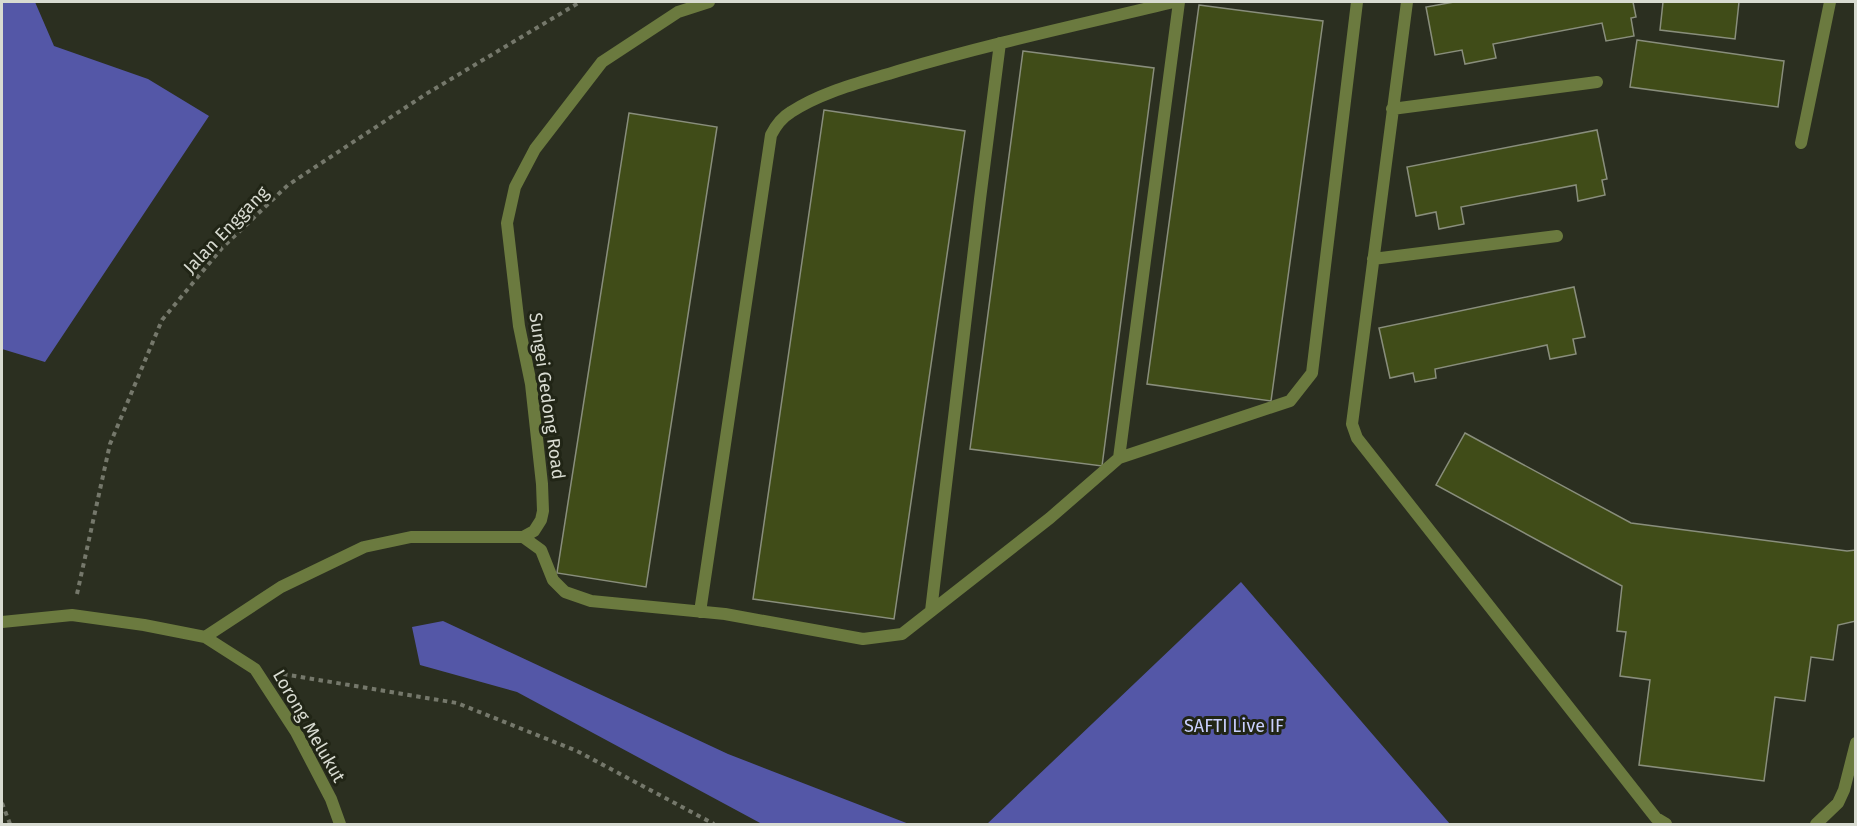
<svg xmlns="http://www.w3.org/2000/svg" width="1857" height="826" viewBox="0 0 1857 826" font-family="'Fira Sans',sans-serif">
<style>
.forest{fill:#5457a7}
.building{fill:#404c18;stroke:#898e7c;stroke-width:1.5}
.lines{fill:none;stroke-linecap:round;stroke-linejoin:round}
.path{stroke:#75786b;stroke-width:4;stroke-dasharray:4.5 4.5;stroke-linecap:butt}
.service{stroke:#6b7a3f;stroke-width:12}
.labels{text-anchor:middle;stroke-width:6;stroke-linejoin:round;paint-order:stroke}
.street-label{font-size:18px;fill:#d8dbd1;stroke:#212516}
.park-label{font-size:18px;fill:#cad0fd;stroke:#212516}
</style>
<rect width="100%" height="100%" fill="#2b2f20"/>
<path class="forest" d="M2 2H35L54 46 148 79 209 116 45 362 2 349Z
M1241 582 1450 824H987Z
M443 621 728 754 909 824H762L517 692 420 665 412 627Z"/>
<path class="building" d="M1454 2H1633L1636 17 1631 18 1634 36 1606 41 1602 23 1493 44 1496 58 1465 64 1462 50 1435 55 1426 7Z
M1663 2H1739L1735 39 1660 30Z
M1199 5 1323 21 1271 401 1147 384Z
M1637 40 1784 61 1778 107 1630 87Z
M1023 51 1154 68 1102 466 970 449Z
M824 110 965 131 894 619 753 599Z
M629 113 717 127 646 587 557 573Z
M1597 130 1607 179 1602 180 1605 195 1578 201 1576 185 1461 207 1464 224 1439 229 1436 212 1416 216 1407 167Z
M1574 287 1585 337 1573 339 1576 354 1550 359 1547 345 1435 369 1436 378 1415 382 1413 373 1390 378 1379 328Z
M1465 433 1631 523 1847 551 1856 550V621L1838 625 1833 660 1811 657 1805 701 1775 697 1764 781 1639 765 1650 680 1620 676 1626 632 1617 631 1622 586 1436 485Z"/>
<g class="lines">
<path class="path" d="M77 594 110 444 162 320 222 248 288 185 426 94 580 2
M283 674 457 703 577 751 714 824
M2 803 10 824"/>
<path class="service" d="M1407 2 1352 424 1357 438 1656 818 1666 824
M1392 109 1597 82
M1801 143 1830 2
M1373 259 1557 236
M1119 458 1179 2
M523 537 541 550 553 580 565 592 591 601 725 614 863 639 902 634 1050 518 1119 458 1290 401 1312 373 1357 2
M931 611 980 199 1000 43
M700 612 771 135C776 125 781 118 791 112 823 91 863 82 898 71 989 44 1082 24 1174 2
M2 622 72 615 144 625 205 637 255 669 296 732 331 799 340 824
M205 637 281 587 364 547 411 537H523L534 531 541 520 543 511 542 484 531 384 519 326 507 223 515 187 535 149 602 62 678 12 709 2
M1816 824 1838 803 1844 790 1856 743"/>
</g>
<g class="labels">
<g class="street-label">
<text transform="translate(226 230) rotate(-46)" y="6">Jalan Enggang</text>
<text transform="translate(547 396) rotate(82)" y="6">Sungei Gedong Road</text>
<text transform="translate(309 726) rotate(60)" y="6">Lorong Melukut</text>
</g>
<g class="park-label">
<text x="1234" y="732">SAFTI Live IF</text>
</g>
</g>
<rect width="1857" height="826" fill="none" stroke="#d8dbd1" stroke-width="6"/>
</svg>
